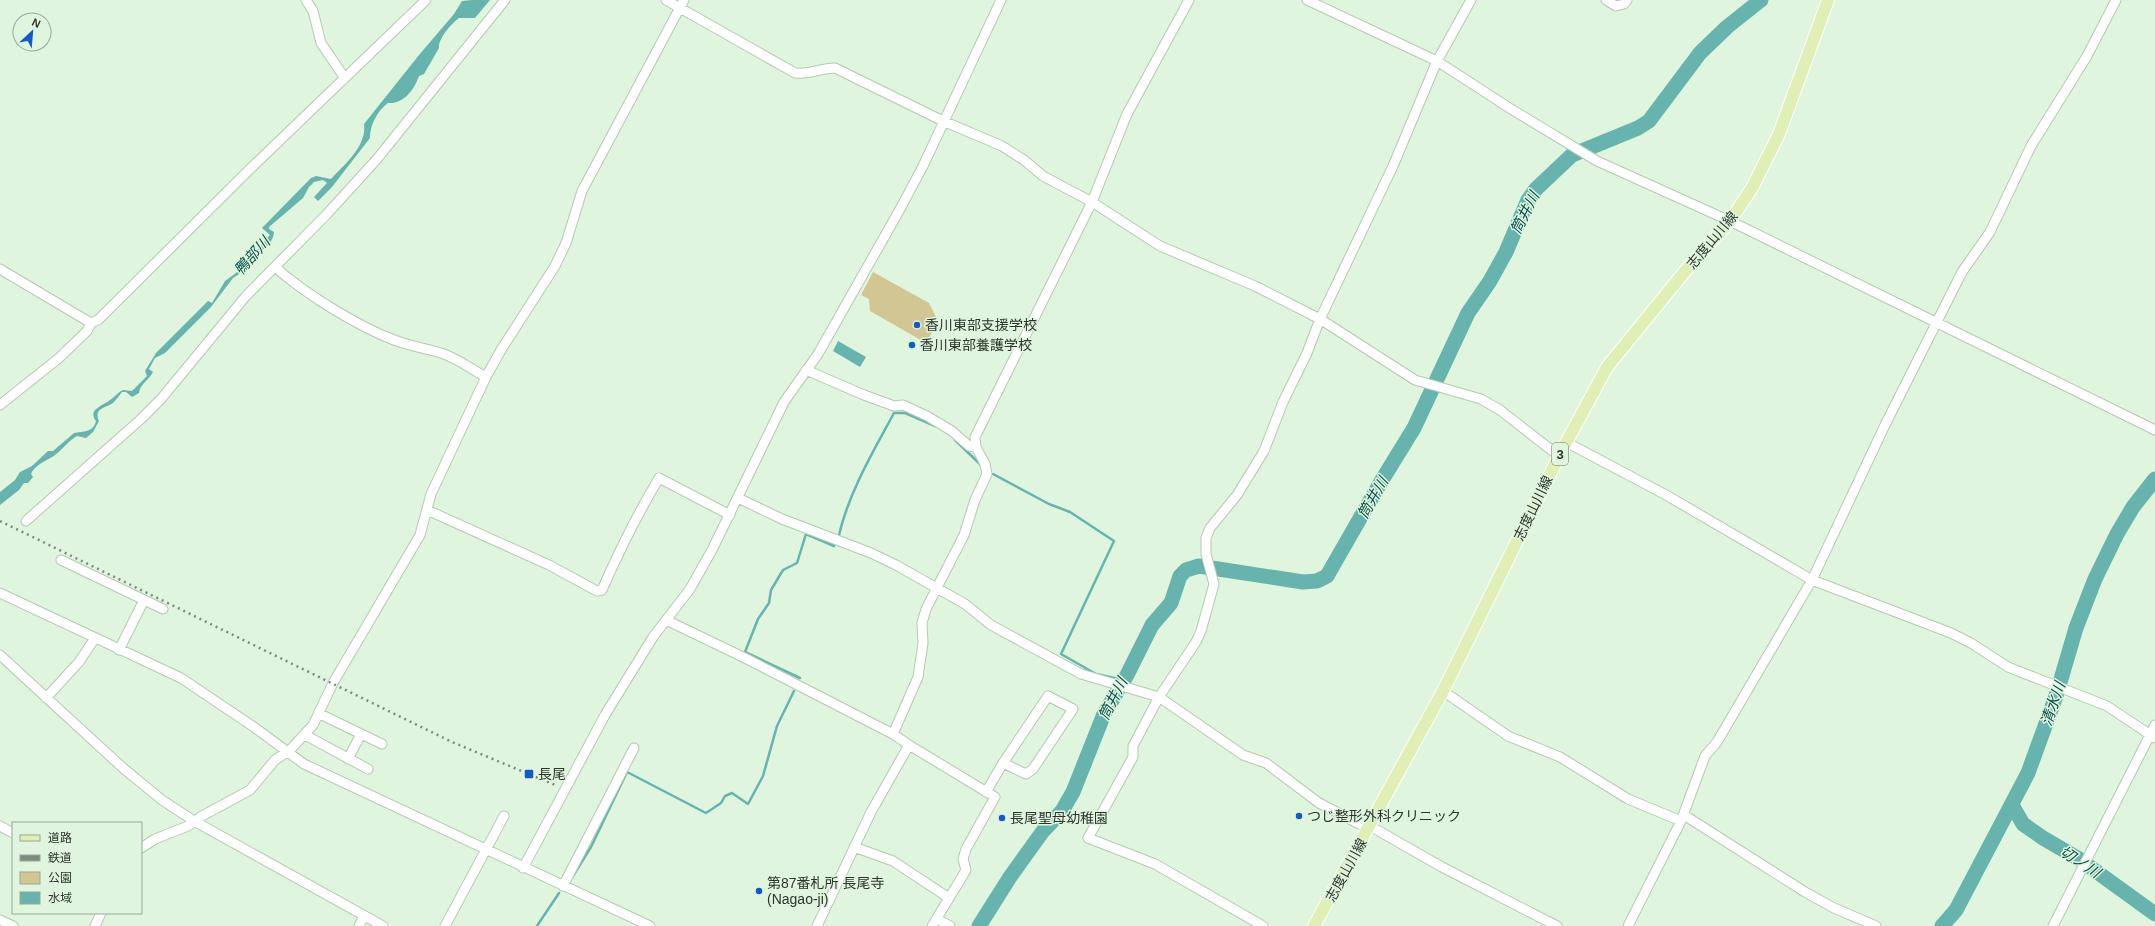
<svg xmlns="http://www.w3.org/2000/svg" width="2155" height="926" viewBox="0 0 2155 926" font-family="Arial,'Noto Sans JP',sans-serif">
<style>
.green{fill:#d2c693}
.water{fill:#67b4af}
.lines{fill:none;stroke-linecap:round;stroke-linejoin:round}
.stream{stroke:#67b4af;stroke-width:2.5}
.river{stroke:#67b4af;stroke-width:15}
.minor-casing{stroke:#b4c9b3;stroke-width:11}
.major-casing{stroke:#fff;stroke-width:14}
.minor{stroke:#fff;stroke-width:9}
.major{stroke:#e0efb6;stroke-width:12}
.rail{stroke:#7e8c7d;stroke-width:2.5;stroke-dasharray:2 4;stroke-linecap:butt}
.poi-dot{fill:#125ac5;stroke:#dff5de;stroke-width:1.5}
.labels{text-anchor:middle;stroke-width:3;stroke-linejoin:round;paint-order:stroke}
.shield{fill:#dff5de;stroke:#626f61;stroke-width:1}
.shield-label{font-size:13px;font-weight:bold;fill:#2d352c}
.street-label{font-size:14px;fill:#2d352c;stroke:#dff5de}
.poi-label{font-size:14px;fill:#2d352c;stroke:#dff5de;text-anchor:start}
.water-label{font-size:15px;font-style:italic;fill:#074f4b;stroke:#dff5de}
</style>
<rect width="100%" height="100%" fill="#dff5de"/>
<path class="green" d="M873 272 929 303 938 321 926 343 870 311 869 299 861 295Z"/>
<path class="water" d="M472 0H490L475 18H459C451 24 438 39 439 48L424 74 419 76C414 90 404 104 388 103 377 111 370 125 370 138L332 187 318 201 314 197 327 183 323 180 314 182 309 187 303 198 269 227V229L274 232C274 243 260 253 251 258V263L244 271 233 278 211 307 165 353 155 358 149 369 153 372C149 380 140 384 139 393L132 397 126 392H122C119 396 116 400 113 403 105 408 93 409 99 421L93 432 86 438 77 436C68 441 63 449 55 455 47 461 35 464 31 474L33 477 28 483H24L19 490 0 505V492L15 480 20 472 32 466 48 451H53L74 433C83 431 93 433 96 421 87 409 103 406 110 400 115 397 118 392 123 390L132 391 147 376 145 371 156 353 208 301 212 303 225 281 240 270 267 238 270 235 262 228 311 178 316 176 331 179C345 164 367 146 364 124L419 55 454 14 462 1Z
M838 341 866 357 860 367 833 351Z"/>
<g class="lines">
<path class="stream" d="M955 440 982 466
M993 474 1049 504 1070 512 1114 541 1061 654 1096 674 1124 680
M839 535C849 492 873 452 894 413H905L935 426
M800 678 745 652 758 619 769 603 771 590 783 570 797 563 806 534 834 546
M573 876 591 847 627 772 706 813 721 803 725 796 732 793 748 804 763 776 777 726 794 691
M537 926 559 893"/>
<path class="river" d="M2012 805 2023 824 2043 838 2079 859 2155 914
M979 926 1010 877 1043 831 1062 811 1073 792 1104 714 1127 675 1152 625 1171 603 1180 576 1186 570 1199 566 1303 582 1317 581 1327 576 1382 480 1414 428 1468 313 1490 281 1506 252 1528 200 1536 189 1572 155 1638 128 1649 121 1700 53 1727 27 1761 0
M1942 926 1956 910 2028 773 2056 696 2076 628 2095 579 2117 534 2133 507 2155 479"/>
<g class="minor-casing">
<path id="minor" d="M306 0 313 11 321 43 344 77
M666 0 795 73C809 75 821 68 835 68L943 121 1002 146 1024 160 1043 176 1092 202 1160 246 1255 286 1320 319 1415 380 1481 399 1500 410 1559 456
M1307 0 1437 61 1511 109 1597 161 1730 221 2155 430
M1606 0 1616 6 1624 4 1627 0
M275 267C304 293 357 326 394 340 409 346 425 348 441 353 457 358 471 369 486 377
M0 269 91 323
M806 370 864 395 894 406 903 405 927 416 952 431 969 446 976 447
M0 405 59 358 87 331 91 323 98 320 251 168 426 0
M1566 442 1666 495 1812 580 1951 633 1971 643 2008 667 2107 706 2155 738
M738 498 782 519 871 553 896 565 965 604 991 625 1081 674 1159 697 1243 755 1266 763 1319 803 1369 829
M427 510 549 565 597 591 602 590C619 551 637 515 659 478L730 515
M26 521 141 419 161 399 246 296 327 214 377 159 505 0
M61 560 163 609
M0 593 181 678 254 727 304 764 650 926
M666 620 743 657 893 734
M119 650 144 600
M0 655 123 768 162 800 194 821 383 926
M1443 691 1508 736 1560 757 1628 799 1681 821
M46 698 79 662 95 638
M320 714 382 744
M305 735 368 769
M909 745 995 797 966 849 963 859 966 870 962 877 932 926
M348 759 361 734
M986 792 1003 763 1048 696 1073 709 1033 769 1026 774 1003 763
M1684 815 1805 892 1834 908 1876 926
M0 826 13 833
M1370 826 1442 867 1557 926
M854 847 893 861 949 898
M141 848 155 839 188 826 202 816 250 790 275 760 290 750 313 725 333 683 420 535 431 494 486 377 501 350 555 266 566 243 582 191 684 0
M523 868 605 715 653 637 690 589 712 550 784 402 818 354 899 211 923 166 1001 0
M563 886 634 748
M937 919 950 926
M0 920 13 926
M95 926 101 913
M359 926 364 916
M445 926 504 816
M817 926 871 812 909 745 893 734 918 677 923 643 922 623 926 609 964 535 975 500 987 474 985 464 976 447 975 437 1092 202 1127 114 1189 0
M1263 926 1155 864 1088 838 1133 757V746L1159 697 1196 642 1201 631 1214 584 1206 554V538L1210 528 1237 495 1264 451 1283 402 1307 353 1320 319 1393 166 1437 61 1471 0
M1628 926 1681 821 1705 756 1717 742 1812 580 1885 425 1962 272 1990 232 2031 146 2087 56 2116 0
M2053 926 2155 725"/>
</g>
<g class="major-casing">
<path id="major" d="M1314 926 1443 691 1559 456 1607 367 1686 270 1730 221 1752 188 1779 134 1828 0"/>
</g>
<use href="#minor" class="minor"/>
<use href="#major" class="major"/>
<path class="rail" d="M0 521 452 742 555 785"/>
</g>
<g class="poi-dot">
<circle cx="917" cy="325" r="4"/>
<circle cx="912" cy="345" r="4"/>
<rect x="524" y="769" width="10" height="10" rx="2"/>
<circle cx="1299" cy="816" r="4"/>
<circle cx="1002" cy="818" r="4"/>
<circle cx="759" cy="891" r="4"/>
</g>
<g class="labels">
<rect class="shield" x="1552" y="443" width="16" height="22" rx="3"/>
<g class="shield-label">
<text x="1560" y="459">3</text>
</g>
<g class="street-label">
<text transform="translate(1712 240) rotate(-50)" y="5">志度山川線</text>
<text transform="translate(1533 508) rotate(-64)" y="5">志度山川線</text>
<text transform="translate(1346 870) rotate(-61)" y="5">志度山川線</text>
</g>
<g class="poi-label">
<text x="925" y="330">香川東部支援学校</text>
<text x="920" y="350">香川東部養護学校</text>
<text x="538" y="779">長尾</text>
<text x="1307" y="821">つじ整形外科クリニック</text>
<text x="1010" y="823">長尾聖母幼稚園</text>
<text x="767" y="888">第87番札所 長尾寺<tspan x="767" dy="16">(Nagao-ji)</tspan></text>
</g>
<g class="water-label">
<text transform="translate(1525 213) rotate(-63)" y="5">筒井川</text>
<text transform="translate(252 256) rotate(-48)" y="5">鴨部川</text>
<text transform="translate(1373 498) rotate(-60)" y="5">筒井川</text>
<text transform="translate(1113 699) rotate(-63)" y="5">筒井川</text>
<text transform="translate(2053 704) rotate(-71)" y="5">清水川</text>
<text transform="translate(2080 862) rotate(33)" y="5">切ノ川</text>
</g>
</g>
<rect x="12" y="822" width="130" height="92" fill="#dff5de" stroke="#98a897"/>
<rect x="20" y="835" width="20" height="6" fill="#e0efb6" stroke="#98a897"/>
<text x="48" y="842" font-size="12" fill="#2d352c">道路</text>
<rect x="20" y="855" width="20" height="6" fill="#7e8c7d" stroke="#98a897"/>
<text x="48" y="862" font-size="12" fill="#2d352c">鉄道</text>
<rect x="20" y="872" width="20" height="12" fill="#d2c693" stroke="#98a897"/>
<text x="48" y="882" font-size="12" fill="#2d352c">公園</text>
<rect x="20" y="892" width="20" height="12" fill="#67b4af" stroke="#98a897"/>
<text x="48" y="902" font-size="12" fill="#2d352c">水域</text>
<g transform="translate(32 32) rotate(26)"><circle r="19" fill="#dff5de" stroke="#98a897"/>
<path d="M0-3L7 15L0 10L-7 15Z" fill="#125ac5"/>
<text y="-6" font-size="11" font-weight="bold" text-anchor="middle" fill="#2d352c">N</text>
</g>
</svg>
